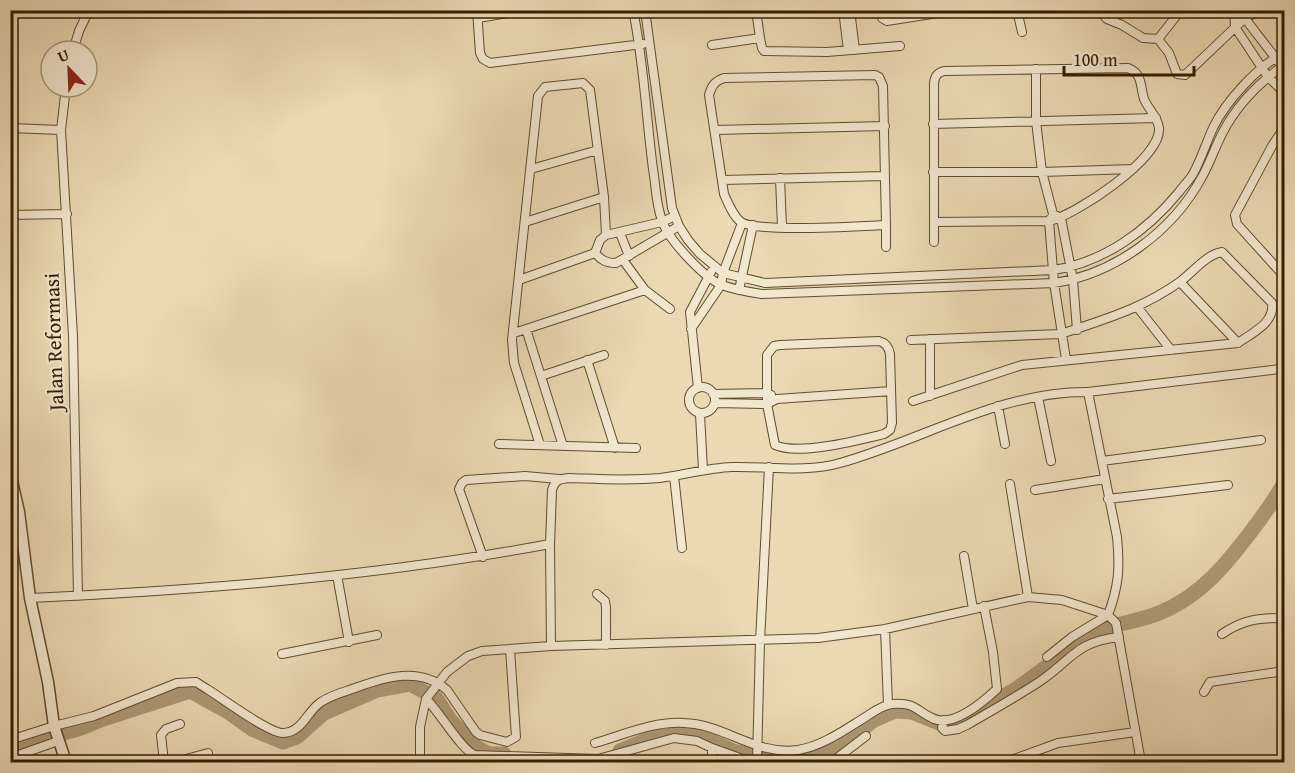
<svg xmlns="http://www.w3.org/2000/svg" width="1295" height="773" viewBox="0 0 1295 773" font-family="'Gentium Book Plus',serif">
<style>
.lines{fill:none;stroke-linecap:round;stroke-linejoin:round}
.river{stroke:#ac9976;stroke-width:15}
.minor-casing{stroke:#614c2d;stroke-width:10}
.tertiary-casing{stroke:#614c2d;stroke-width:13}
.minor{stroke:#f1e6ce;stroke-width:8}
.tertiary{stroke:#f1e6ce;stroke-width:10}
.labels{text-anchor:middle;stroke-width:4.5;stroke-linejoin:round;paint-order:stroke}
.street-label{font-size:21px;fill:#331d00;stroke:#f1e6ce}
</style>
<rect width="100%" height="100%" fill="#ead9b3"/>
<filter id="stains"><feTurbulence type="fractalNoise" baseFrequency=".00333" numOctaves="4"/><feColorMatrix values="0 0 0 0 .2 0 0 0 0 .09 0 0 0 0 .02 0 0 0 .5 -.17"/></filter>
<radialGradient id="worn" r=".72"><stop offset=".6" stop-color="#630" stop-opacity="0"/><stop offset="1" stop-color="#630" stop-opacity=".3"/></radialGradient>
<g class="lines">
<path class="river" d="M10 748 81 728 103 719 190 691 228 712 252 729 283 742 297 737 324 713 377 690 410 684 436 698 450 720 476 747 489 754H504
M620 751 649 739 678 733 706 738 733 751 785 762
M790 762 815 758 839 748 874 720 895 711 912 712 939 723 956 724 1016 689 1093 633C1114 623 1138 622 1159 613 1202 596 1229 561 1256 525 1266 511 1276 498 1284 483"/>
<g class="minor-casing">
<path id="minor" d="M477 10 480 53 483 59 490 63 643 44
M633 10C644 63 646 116 653 169 656 186 656 207 663 223 670 241 704 278 722 285 735 290 749 292 762 294L1054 283C1115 274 1173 231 1202 177 1210 163 1215 147 1223 132 1237 105 1260 82 1284 65
M645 10 672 208 679 226 688 240 700 254 723 273 765 283 1054 270C1104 262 1147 231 1179 192 1183 186 1189 181 1193 174 1201 160 1206 143 1213 128 1226 101 1258 66 1284 53
M843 10 848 50
M850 10 855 50
M881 10 882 18 887 21 957 10
M1017 10 1022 32
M1099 10 1107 19 1122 25 1143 38 1158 39 1169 53 1177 74 1185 75 1245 18 1262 10
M1234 10 1235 27 1268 77 1284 92
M1243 16 1284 69
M757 17 760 38
M478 18 527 10
M1111 20 1120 10
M1158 39 1181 10
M712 45 760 38 762 48 764 51 827 52 900 46
M73 51 79 31 89 10
M1128 68C1143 74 1140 86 1144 99 1148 109 1158 117 1159 128 1162 158 1076 215 1049 221L934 222V83C935 76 937 73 944 71Z
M1036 69V121L1042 172 1053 214 1061 218 1073 280 1077 330
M875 75 879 77 883 86 886 225C860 226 758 233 741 222 733 216 728 203 724 194L709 95C712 85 715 81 724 78Z
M66 87 61 130 73 336 78 596
M933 124 1156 118
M10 128 61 130
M1284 128 1272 146 1235 215 1237 224 1284 276
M715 130 885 126
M531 169 598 150
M933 172H1042L1133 169
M780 178 782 227
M722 180 885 176
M10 215 67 214
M675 216 662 222 606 235 600 240 595 253C601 260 606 263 616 263L679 226
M1051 218 1049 221 1054 283 1066 359
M525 222 604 197
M934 222V242
M886 225V247
M620 233 629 256
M623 260 645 290 670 309
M519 280 595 253
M1180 282 1238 343
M739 290 753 225
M1138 308 1171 350
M526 329 563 446
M691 329 721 285 723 273 742 223
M514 333 645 290
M911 340 1061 334C1105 319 1142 309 1181 281 1193 272 1207 254 1222 252L1272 303C1275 323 1252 333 1238 343L1022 365 913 401
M879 341C886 343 889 347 890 354L892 423 890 430 884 434C859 440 798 456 775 445L767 404V355L774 346 780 345Z
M587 360 615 448
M541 376 604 355
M689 400a13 13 0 1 1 26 0a13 13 0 1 1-26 0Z
M698 388 690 312 711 272
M1088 392 1280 369
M713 394 766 393 771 395
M930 396V339
M1038 397 1051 461
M715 403 767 404 777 399 891 391
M998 406 1005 444
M700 414 703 470
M499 444 636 448
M540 445 514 363 512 340 538 96 545 87 583 83 590 90 604 197 606 235
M1102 461 1261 440
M674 476 682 548
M1010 484 1028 597
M1035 490 1105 479
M1108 499 1228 485
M964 556 973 609
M483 557 459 489 462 483 466 480 525 476 559 479
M337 575 349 642
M597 594 605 601 606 607V645
M30 598C204 590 378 576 550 544
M885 629 888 705
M1222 634C1244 619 1259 618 1284 618
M551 646 550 544 552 490C555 480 559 479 569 478 599 479 629 481 660 478 684 475 707 468 732 467 767 466 806 473 840 463 923 440 1000 391 1088 392L1117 537C1120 567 1119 586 1108 615L1116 623 1141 762
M282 654 377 635
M1047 657 1072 637 1108 615
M1204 692 1210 682 1284 671
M426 699C440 712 461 750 475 755L598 759 674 738 697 741 712 748
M944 720 942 728 945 731 958 729 967 725C991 711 1016 697 1039 682 1072 660 1075 642 1119 637
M10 740 54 726 94 716 177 683 196 682 207 689C222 698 268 733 283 733 302 733 307 711 321 702 331 695 344 692 355 688 385 677 420 666 447 690L476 732 480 735 507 742 516 737 510 649
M595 743C623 735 654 721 684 723 724 724 756 756 798 750 822 746 843 731 864 718 872 713 882 705 892 704 916 702 916 711 934 719 954 727 983 702 997 689L993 652 984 606
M10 758 58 741
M164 762 161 735 166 729 180 724
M175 762 208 753
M420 762V727L426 699 447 672 468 656 482 651 551 646 818 638 885 629 1028 597 1062 600 1108 615
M712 762V748L751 762
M757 762 760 641 769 467
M832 762 866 736
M1006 762 1058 743 1135 732"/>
</g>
<g class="tertiary-casing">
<path id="tertiary" d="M10 472 19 512 30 598 48 682 54 726 66 762"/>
</g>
<use href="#minor" class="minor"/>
<use href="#tertiary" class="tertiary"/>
</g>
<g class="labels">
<g class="street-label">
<text transform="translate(54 342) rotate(-92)" y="7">Jalan Reformasi</text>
</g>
</g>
<rect width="1295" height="773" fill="none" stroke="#ead9b3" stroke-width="36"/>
<rect x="12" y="12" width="1271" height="749" fill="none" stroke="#331d00" stroke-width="3"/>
<rect x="18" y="18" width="1259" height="737" fill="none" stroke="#331d00" stroke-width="1.5"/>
<g transform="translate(69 69) rotate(337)"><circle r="28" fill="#f1e6ce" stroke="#a5967c" stroke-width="1.5"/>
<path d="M0-4.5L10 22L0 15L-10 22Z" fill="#8f2418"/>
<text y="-9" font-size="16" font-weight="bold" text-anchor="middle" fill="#331d00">U</text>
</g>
<path d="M1064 66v9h130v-9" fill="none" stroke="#331d00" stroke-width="3"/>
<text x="1073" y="66" font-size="18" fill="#331d00" stroke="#f1e6ce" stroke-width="4.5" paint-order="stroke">100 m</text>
<rect width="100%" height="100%" filter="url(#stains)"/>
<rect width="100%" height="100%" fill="url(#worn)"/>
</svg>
